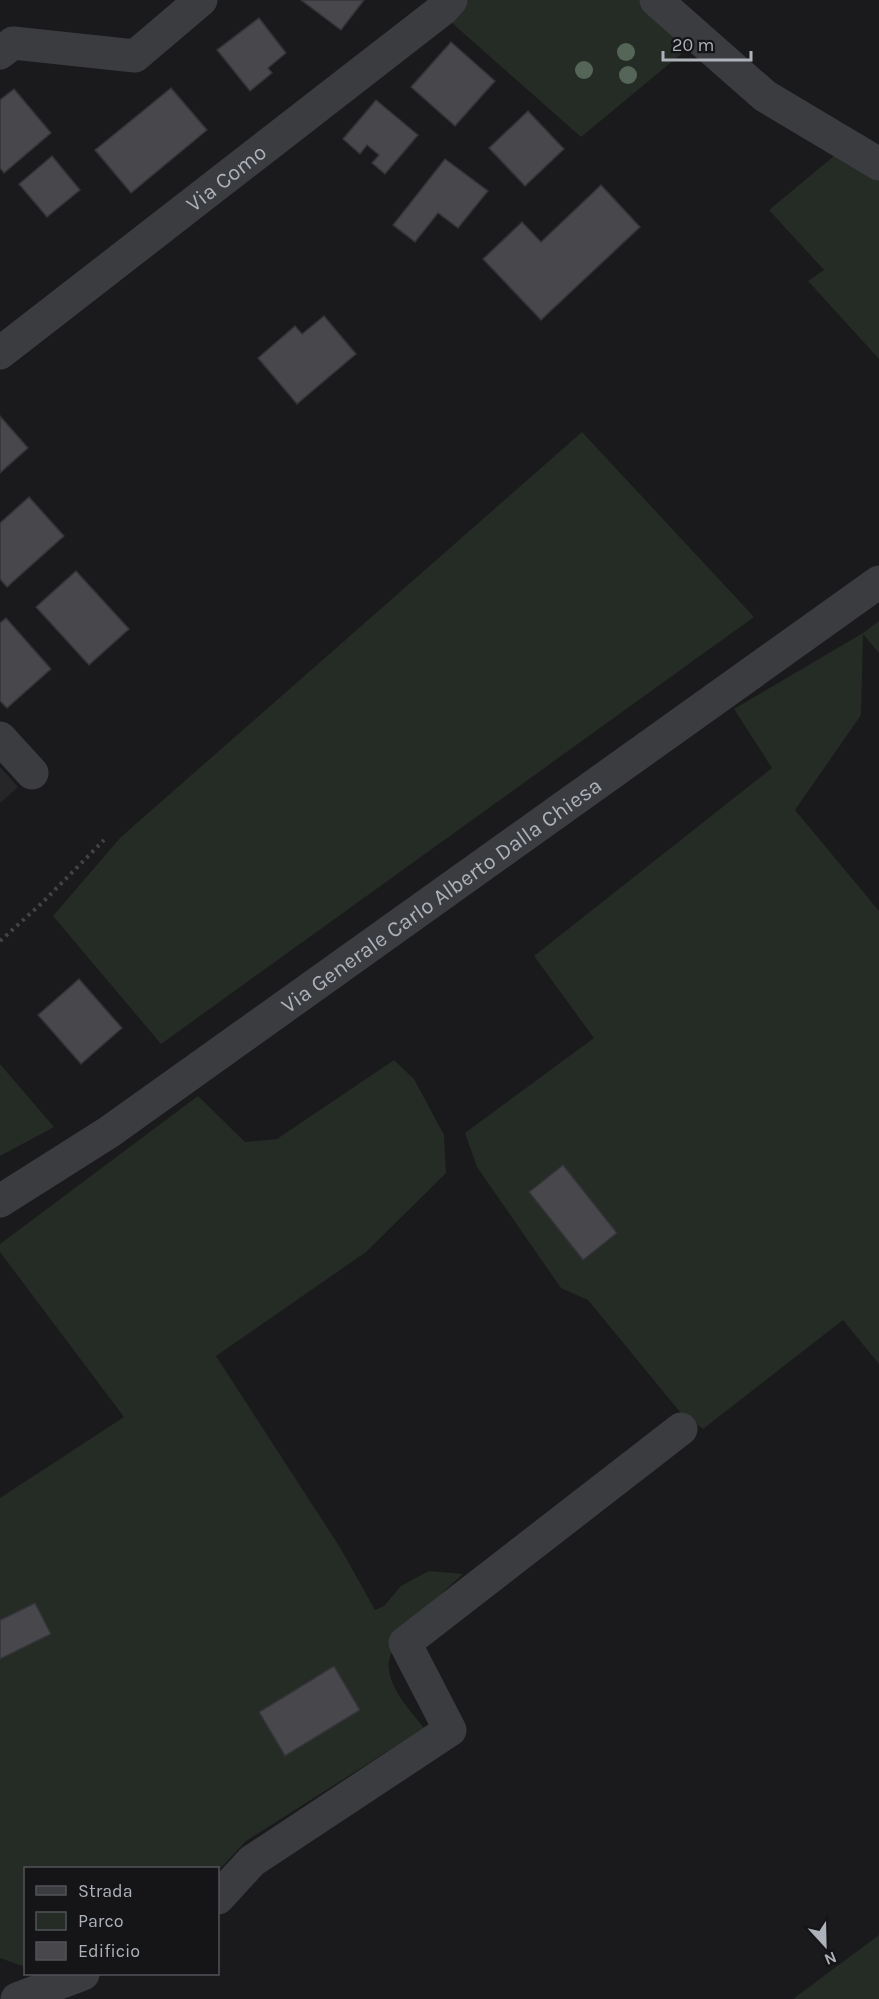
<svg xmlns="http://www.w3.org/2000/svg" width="879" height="1999" viewBox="0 0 879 1999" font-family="Karla,sans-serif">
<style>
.built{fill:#262629}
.green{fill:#242c25}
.building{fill:#47474c;stroke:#343438;stroke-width:1.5}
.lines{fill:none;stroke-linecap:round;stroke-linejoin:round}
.path{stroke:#414347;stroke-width:4;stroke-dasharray:3 4.5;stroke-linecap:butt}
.minor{stroke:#3b3c40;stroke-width:33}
.tree{fill:#556557}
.labels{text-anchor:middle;stroke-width:4.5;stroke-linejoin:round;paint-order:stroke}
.street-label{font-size:22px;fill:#adb1ba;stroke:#151517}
</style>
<rect width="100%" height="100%" fill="#1a1a1c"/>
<path class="built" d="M0 767 18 787 0 803Z"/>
<path class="green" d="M463 0H640L692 45 581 137 443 15Z
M840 151 879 174V359L808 281 824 270 769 210Z
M582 432 754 617 161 1044 53 916 121 837Z
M879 621V653L863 634 861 715 795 810 879 911V1364L843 1320 703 1429 680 1412 588 1300 561 1288 477 1167 465 1133 594 1038 534 956 772 768 734 709 863 633Z
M394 1060 414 1079 444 1135 446 1173 366 1252 216 1356 341 1549 375 1610 384 1606 401 1586 429 1571 463 1574C443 1593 384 1641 389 1670 392 1692 411 1711 424 1728L246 1841 218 1871V1868H26L25 1967 0 1958V1498L124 1417 0 1252V1244L198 1096 245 1142 277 1139Z
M0 1064 54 1127 0 1156Z
M879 1935V1999H793Z"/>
<path class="building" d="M301 0H364L341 30Z
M259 18 286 53 268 68 272 73 250 91 217 50Z
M451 42 495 81 455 126 411 87Z
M171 88 207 130 131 193 95 150Z
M14 89 51 133 4 173 0 168V100Z
M376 100 418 135 385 174 372 163 379 155 367 145 360 154 343 139Z
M528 111 564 149 525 186 489 148Z
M52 156 80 190 47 217 19 184Z
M445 159 488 191 458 228 438 213 415 242 393 225Z
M601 185 640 227 541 320 483 259 522 222 541 242Z
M324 316 356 354 297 404 258 358 295 326 302 334Z
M0 416 28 448 0 473Z
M29 497 64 536 7 587 0 579V523Z
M76 571 129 629 89 665 36 607Z
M6 618 51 669 7 708 0 701V623Z
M79 979 122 1028 81 1064 38 1015Z
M563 1165 617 1233 583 1260 529 1192Z
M35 1603 51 1634 0 1659V1620Z
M334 1666 360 1710 285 1756 259 1712Z"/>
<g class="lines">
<path class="path" d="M0 941 42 903 104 840"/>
<g class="minor">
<path d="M656 0 765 96 879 164"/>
<path d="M0 53 13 43 135 56 201 0"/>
<path id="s1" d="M0 353 443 9 451 0"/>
<path d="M0 738 32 773"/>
<path id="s2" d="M0 1201 109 1132 879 582"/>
<path d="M218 1898 252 1861 450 1730 405 1643 681 1429"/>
<path d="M17 1999 83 1974"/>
</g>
</g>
<g class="tree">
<circle cx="626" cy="52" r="9"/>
<circle cx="584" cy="70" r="9"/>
<circle cx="628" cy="75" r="9"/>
</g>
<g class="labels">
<g class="street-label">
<text dy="8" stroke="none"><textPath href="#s1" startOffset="286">Via Como</textPath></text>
<text dy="8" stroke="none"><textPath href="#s2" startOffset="537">Via Generale Carlo Alberto Dalla Chiesa</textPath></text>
</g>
</g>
<rect x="24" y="1867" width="195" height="108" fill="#151517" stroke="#525358" stroke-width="1.5"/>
<rect x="36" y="1886" width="30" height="9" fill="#3b3c40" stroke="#525358" stroke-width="1.5"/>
<text x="78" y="1897" font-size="18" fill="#adb1ba">Strada</text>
<rect x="36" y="1912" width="30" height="18" fill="#242c25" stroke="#525358" stroke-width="1.5"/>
<text x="78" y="1927" font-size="18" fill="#adb1ba">Parco</text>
<rect x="36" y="1942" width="30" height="18" fill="#47474c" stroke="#525358" stroke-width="1.5"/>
<text x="78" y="1957" font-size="18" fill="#adb1ba">Edificio</text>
<g transform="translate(825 1945) rotate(158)" stroke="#151517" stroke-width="4.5" paint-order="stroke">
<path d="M0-4.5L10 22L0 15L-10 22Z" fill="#adb1ba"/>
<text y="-9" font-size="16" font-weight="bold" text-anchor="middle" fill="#adb1ba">N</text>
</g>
<path d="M663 51v9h88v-9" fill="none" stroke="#adb1ba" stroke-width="3"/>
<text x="672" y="51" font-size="18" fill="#adb1ba" stroke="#151517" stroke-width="4.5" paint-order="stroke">20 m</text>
</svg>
